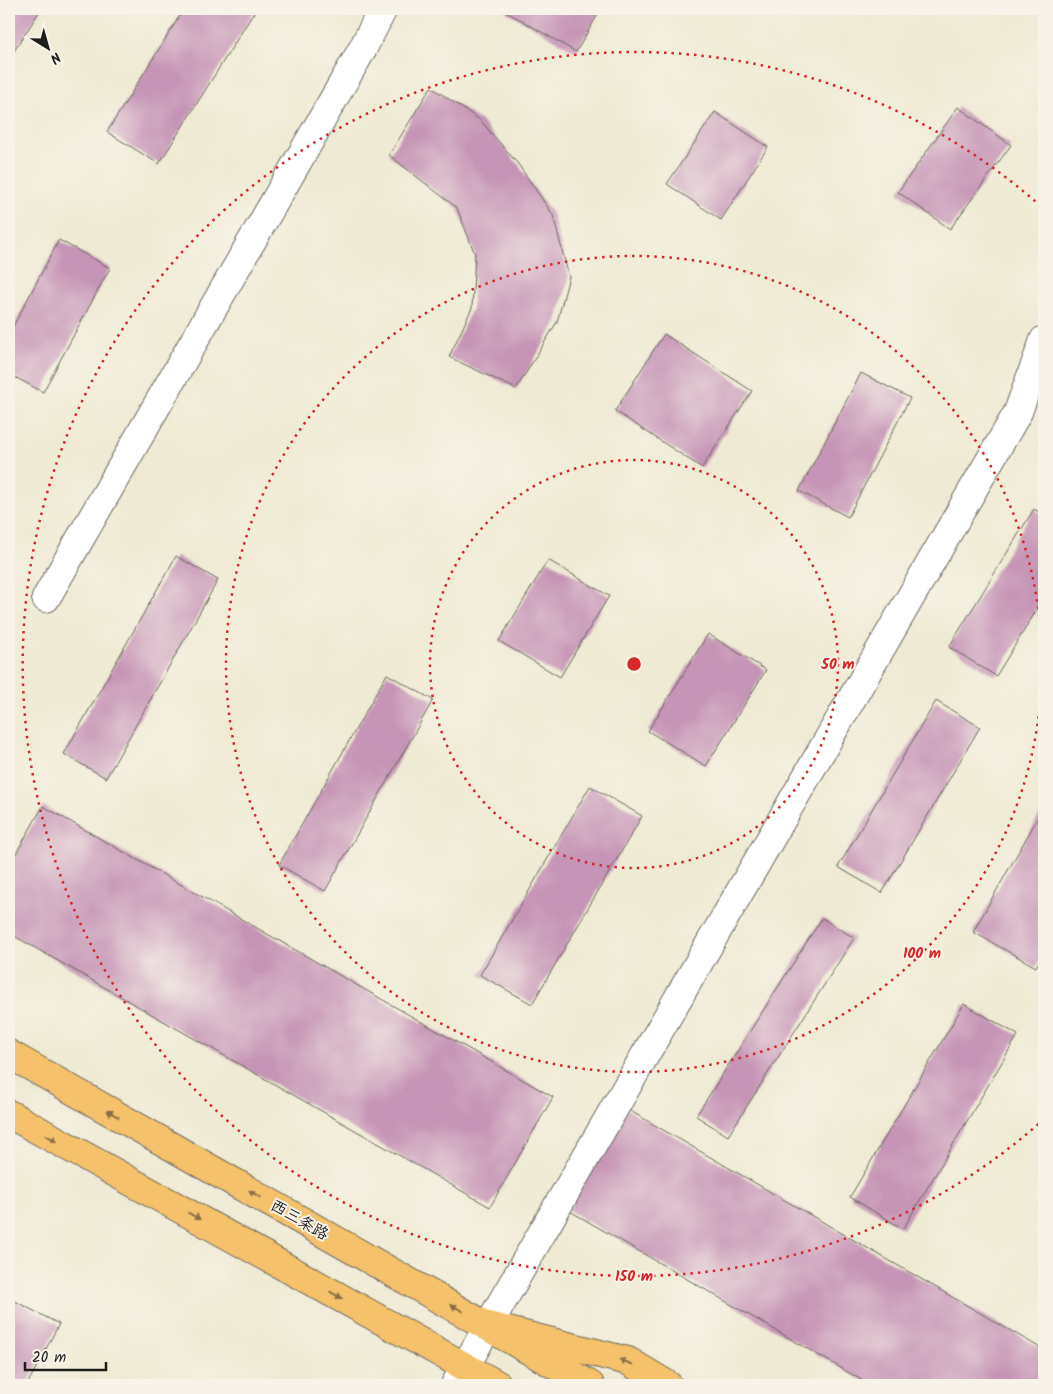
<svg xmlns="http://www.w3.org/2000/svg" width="1053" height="1394" viewBox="0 0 1053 1394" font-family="Kalam,'LXGW WenKai TC',sans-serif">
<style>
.building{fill:#c694b6}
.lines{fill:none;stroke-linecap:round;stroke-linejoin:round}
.minor-casing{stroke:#66645c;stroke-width:30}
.tertiary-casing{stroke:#66645c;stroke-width:30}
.primary-casing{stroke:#66645c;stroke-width:30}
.trunk-casing{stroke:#66645c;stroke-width:30}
.minor{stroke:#fff;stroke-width:28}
.tertiary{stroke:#fff;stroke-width:28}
.primary{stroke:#f5c16b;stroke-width:28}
.trunk{stroke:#f5c16b;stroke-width:28}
.oneway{fill:#886e44}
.ring{fill:none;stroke:#d62828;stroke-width:2.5;stroke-dasharray:2.5 5}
.labels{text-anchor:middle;stroke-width:4;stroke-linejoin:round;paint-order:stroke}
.street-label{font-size:16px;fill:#1c1c1c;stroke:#f7f3e8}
.centre{fill:#d62828;stroke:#f7f3e8;stroke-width:2.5}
.ring-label{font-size:15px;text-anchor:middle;font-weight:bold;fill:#d62828;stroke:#f7f3e8;stroke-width:4;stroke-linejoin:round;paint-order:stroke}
</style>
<rect width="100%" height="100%" fill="#f7f3e8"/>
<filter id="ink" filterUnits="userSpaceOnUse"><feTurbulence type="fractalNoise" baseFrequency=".02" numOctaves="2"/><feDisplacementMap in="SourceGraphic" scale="10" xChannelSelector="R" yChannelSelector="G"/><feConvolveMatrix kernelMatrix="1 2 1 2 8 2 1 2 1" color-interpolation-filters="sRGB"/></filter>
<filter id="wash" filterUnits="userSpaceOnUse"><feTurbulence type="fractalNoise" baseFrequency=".0096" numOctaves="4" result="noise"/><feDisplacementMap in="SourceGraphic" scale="20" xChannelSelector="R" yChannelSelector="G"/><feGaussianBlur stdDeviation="1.12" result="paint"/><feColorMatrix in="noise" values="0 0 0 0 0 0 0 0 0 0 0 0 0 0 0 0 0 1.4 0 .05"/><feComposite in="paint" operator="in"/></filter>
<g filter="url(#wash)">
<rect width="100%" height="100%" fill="#efead3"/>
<g id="blocks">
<path class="building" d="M9 9H41L9 59Z
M184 9H256L159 164 107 132Z
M506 9H601L576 52 505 11Z
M431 87 480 120 518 164 553 215 569 277 557 322 516 389 449 357 472 308 475 254 457 208 389 155Z
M958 107 1011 145 950 229 898 192Z
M715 112 768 147 721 220 667 184Z
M59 240 110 268 43 392 9 374V334Z
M664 334 752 391 702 468 615 411Z
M861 373 910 398 848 517 799 491Z
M1034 509 1044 515V598L996 676 949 647Z
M176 556 218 580 106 778 64 754Z
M548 560 609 596 560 677 499 641Z
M708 634 766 670 706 766 648 731Z
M387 674 433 700 325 891 279 865Z
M936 701 980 727 882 893 838 867Z
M590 786 642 816 532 1004 480 975Z
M43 806 553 1097 490 1207 9 933V866Z
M1044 807V953L1036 967 973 932Z
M822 918 854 938 728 1136 696 1116Z
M964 1004 1018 1035 903 1229 850 1197Z
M627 1109 1044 1350V1385H870L568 1210Z
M9 1298 59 1324 27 1385H9Z"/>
</g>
</g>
<g filter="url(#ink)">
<use href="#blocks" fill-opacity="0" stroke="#66645c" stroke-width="1"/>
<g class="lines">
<g class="minor-casing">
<path id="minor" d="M46 598 363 48 383 9
M488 1326 1018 412 1044 340"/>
</g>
<g class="tertiary-casing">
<path id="tertiary" d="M455 1385 488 1326"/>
</g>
<g class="primary-casing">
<path id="primary" d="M9 1054 590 1385
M9 1114 498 1385"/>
</g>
<g class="trunk-casing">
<path id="trunk" d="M488 1326 628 1361 668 1385
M465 1367 485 1385"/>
</g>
<use href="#minor" class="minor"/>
<use href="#tertiary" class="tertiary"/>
<use href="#primary" class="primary"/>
<use href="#trunk" class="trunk"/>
</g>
<defs><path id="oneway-solid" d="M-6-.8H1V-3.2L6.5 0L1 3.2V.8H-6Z" transform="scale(1.25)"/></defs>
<g class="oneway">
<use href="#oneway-solid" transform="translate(113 1114) rotate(-150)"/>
<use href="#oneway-solid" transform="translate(51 1138) rotate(29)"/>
<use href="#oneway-solid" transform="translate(255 1194) rotate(-150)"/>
<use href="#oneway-solid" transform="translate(194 1216) rotate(29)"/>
<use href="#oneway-solid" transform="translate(336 1295) rotate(29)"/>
<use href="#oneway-solid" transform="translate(457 1308) rotate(-150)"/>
<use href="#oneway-solid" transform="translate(626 1362) rotate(-159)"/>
</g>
</g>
<g class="ring">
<circle cx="634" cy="664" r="204"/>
<circle cx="634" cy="664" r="408"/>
<path d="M1044 1119A612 612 0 1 1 1044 209"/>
</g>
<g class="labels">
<g class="street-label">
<text transform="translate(300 1219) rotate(30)" y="6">西三条路</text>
</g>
</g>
<circle cx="634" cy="664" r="8" class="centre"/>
<g class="ring-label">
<text x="838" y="669">50 m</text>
<text x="922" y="958">100 m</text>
<text x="634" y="1281">150 m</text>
</g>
<rect width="1053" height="1394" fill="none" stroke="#f7f3e8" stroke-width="30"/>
<g transform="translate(48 48) rotate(143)" stroke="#f7f3e8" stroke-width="4" paint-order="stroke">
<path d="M0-4L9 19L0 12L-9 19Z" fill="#1c1c1c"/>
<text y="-8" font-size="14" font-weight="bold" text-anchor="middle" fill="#1c1c1c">N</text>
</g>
<path d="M25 1362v8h81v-8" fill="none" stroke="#1c1c1c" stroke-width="2.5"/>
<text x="32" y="1362" font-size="15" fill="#1c1c1c" stroke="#f7f3e8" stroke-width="4" paint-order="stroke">20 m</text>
</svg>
